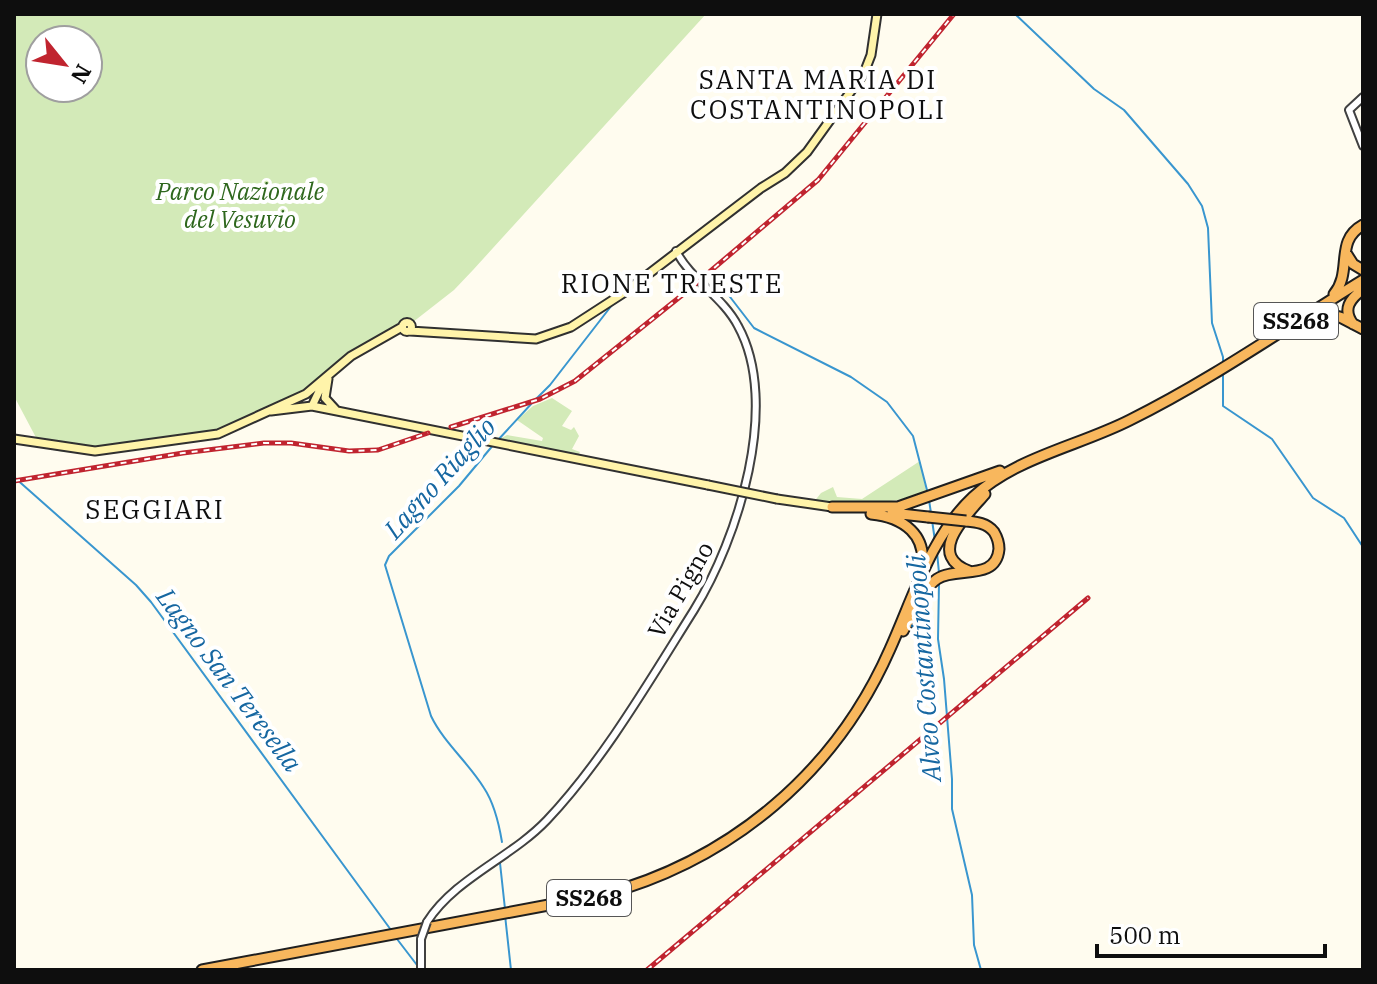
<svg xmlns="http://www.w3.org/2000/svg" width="1377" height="984" viewBox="0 0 1377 984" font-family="'IBM Plex Serif',serif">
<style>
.green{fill:#d3eab8;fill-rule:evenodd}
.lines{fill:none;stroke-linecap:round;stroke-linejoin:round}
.stream{stroke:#3996cf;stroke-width:2}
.tertiary-casing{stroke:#414141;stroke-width:10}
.secondary-casing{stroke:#303030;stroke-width:11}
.trunk-casing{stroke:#1f1f1f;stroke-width:13}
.tertiary{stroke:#fff;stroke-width:6}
.secondary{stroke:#fff4aa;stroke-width:7}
.trunk{stroke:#f8b75d;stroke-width:9}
.rail-casing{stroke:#c0242f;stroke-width:5}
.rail{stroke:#fff;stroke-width:2;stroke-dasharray:6;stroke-linecap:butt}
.tertiary-bridge-casing{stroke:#414141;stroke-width:10;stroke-linecap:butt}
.secondary-bridge-casing{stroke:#303030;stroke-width:11;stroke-linecap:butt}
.trunk-bridge-casing{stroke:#1f1f1f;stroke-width:13;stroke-linecap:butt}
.tertiary-bridge{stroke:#fff;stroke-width:6}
.secondary-bridge{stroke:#fff4aa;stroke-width:7}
.trunk-bridge{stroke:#f8b75d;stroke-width:9}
.labels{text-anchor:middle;stroke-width:8;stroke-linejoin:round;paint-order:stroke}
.shield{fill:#fff;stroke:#565656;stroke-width:2}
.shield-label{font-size:22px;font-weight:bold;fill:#0e0e0e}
.park-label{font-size:24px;font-style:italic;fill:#2e671d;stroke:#fff}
.street-label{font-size:24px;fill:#0e0e0e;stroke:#fff}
.neighbourhood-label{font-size:26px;letter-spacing:2px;fill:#0e0e0e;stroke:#fff}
.water-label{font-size:26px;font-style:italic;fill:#1667a1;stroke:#fff}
</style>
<rect width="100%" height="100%" fill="#fffcef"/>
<path class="green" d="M14 14H706L473 270 454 290 413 322 407 332 381 340 368 348 278 412 226 434 166 446 93 453 63 452 41 447 14 396ZM40 40H88V88H40Z
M552 398 572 411 562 426 571 430 574 427 579 436 572 449 580 452 577 457 498 440 507 435 542 441 543 438 517 420 533 406Z
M920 461 927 495 867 505 813 503 821 493 833 487 837 497 862 499Z"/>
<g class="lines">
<path class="stream" d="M1015 14 1094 89 1124 110 1188 184 1202 206 1208 228 1212 323 1223 357V364
M708 275 727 293 754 328 851 377 887 402 913 436 928 494
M1223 371V406L1272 439 1313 498 1344 518 1363 547
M536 399 550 385 612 305
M498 440 533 402
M494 444 459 486 389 556 385 565 431 716C444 743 468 762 484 788 494 803 499 824 502 842
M14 477 136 585 151 602 391 930
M929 500 931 513
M932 520 935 541
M937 552 939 573
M939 583 938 639 944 679 952 779V809L972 895 974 945 981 970
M500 863 505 909
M505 915 511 970
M397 939 420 969"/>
<g class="tertiary-casing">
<path id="tertiary" d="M1363 97 1349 110 1363 146
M427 922C455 878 511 858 547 820 603 761 650 680 694 610 738 539 781 404 738 326 723 297 691 280 676 251
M421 939V970"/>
</g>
<g class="secondary-casing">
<path id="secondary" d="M402.5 327a4.5 4.5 0 1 1 9 0a4.5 4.5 0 1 1-9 0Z
M410 331 536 339 571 327 625 292 761 188 785 173 807 152 864 73 871 55 877 14
M328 379 325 398 336 410
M312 406 323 383
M271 411 312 406 708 485
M14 439 95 451 218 434 306 394 351 356 402 327
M777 499 832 507"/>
</g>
<g class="trunk-casing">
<path id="trunk" d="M1346 253 1353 264 1363 270
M1334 294C1353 271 1334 241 1363 225
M1353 324C1342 309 1350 299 1363 289
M1297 327 1328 314 1340 317 1363 329
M832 507H898L1000 471
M892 513 928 517
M871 514C903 517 929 535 921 571
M969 571C924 554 969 513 985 494
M903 631C913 615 921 590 937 579 956 566 996 582 999 549 999 543 997 537 994 532 987 523 976 522 966 521
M202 970 602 895C732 860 836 772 890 649 913 598 931 536 973 497 1016 457 1079 446 1130 420 1211 380 1286 327 1363 280"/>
</g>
<use href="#tertiary" class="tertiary"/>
<use href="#secondary" class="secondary"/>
<use href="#trunk" class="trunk"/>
<g class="rail-casing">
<path id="rail" d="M451 427 540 399 575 381 681 296 818 180 954 14
M14 481 183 453 264 443H291L349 451 378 450 428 433
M647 970 1088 598"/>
</g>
<use href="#rail" class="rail"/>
<g class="tertiary-bridge-casing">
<path id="tertiary-bridge" d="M421 939 427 922"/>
</g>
<g class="secondary-bridge-casing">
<path id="secondary-bridge" d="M708 485 777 499"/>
</g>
<g class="trunk-bridge-casing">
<path id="trunk-bridge" d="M928 517 966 521"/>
</g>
<use href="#tertiary-bridge" class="tertiary-bridge"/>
<use href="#secondary-bridge" class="secondary-bridge"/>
<use href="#trunk-bridge" class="trunk-bridge"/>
</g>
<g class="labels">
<g class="shield">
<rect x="1254" y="303" width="84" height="36" rx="6"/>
<rect x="547" y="880" width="84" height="36" rx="6"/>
</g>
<g class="shield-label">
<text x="1296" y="329">SS268</text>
<text x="589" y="906">SS268</text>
</g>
<g class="park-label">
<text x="240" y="200">Parco Nazionale<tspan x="240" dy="28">del Vesuvio</tspan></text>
</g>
<g class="street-label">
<text transform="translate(681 590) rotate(-60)" y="8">Via Pigno</text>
</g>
<g class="neighbourhood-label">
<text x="818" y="89">SANTA MARIA DI<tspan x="818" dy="30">COSTANTINOPOLI</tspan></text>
<text x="672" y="293">RIONE TRIESTE</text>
<text x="155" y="519">SEGGIARI</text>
</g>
<g class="water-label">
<text transform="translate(440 478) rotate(-48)" y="9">Lagno Riaglio</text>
<text transform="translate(924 668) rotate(-94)" y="9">Alveo Costantinopoli</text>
<text transform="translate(229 680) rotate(53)" y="9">Lagno San Teresella</text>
</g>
</g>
<rect width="1377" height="984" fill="none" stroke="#0e0e0e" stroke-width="32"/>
<g transform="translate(64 64) rotate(120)"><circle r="38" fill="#ffffff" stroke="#9f9f9f" stroke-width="2"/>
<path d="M0-6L14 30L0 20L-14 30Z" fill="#c0242f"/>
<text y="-12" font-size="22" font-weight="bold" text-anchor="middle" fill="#0e0e0e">N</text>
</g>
<path d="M1097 944v12h228v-12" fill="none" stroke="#0e0e0e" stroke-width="4"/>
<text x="1109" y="944" font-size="24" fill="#0e0e0e" stroke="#ffffff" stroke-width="6" paint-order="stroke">500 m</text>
</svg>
